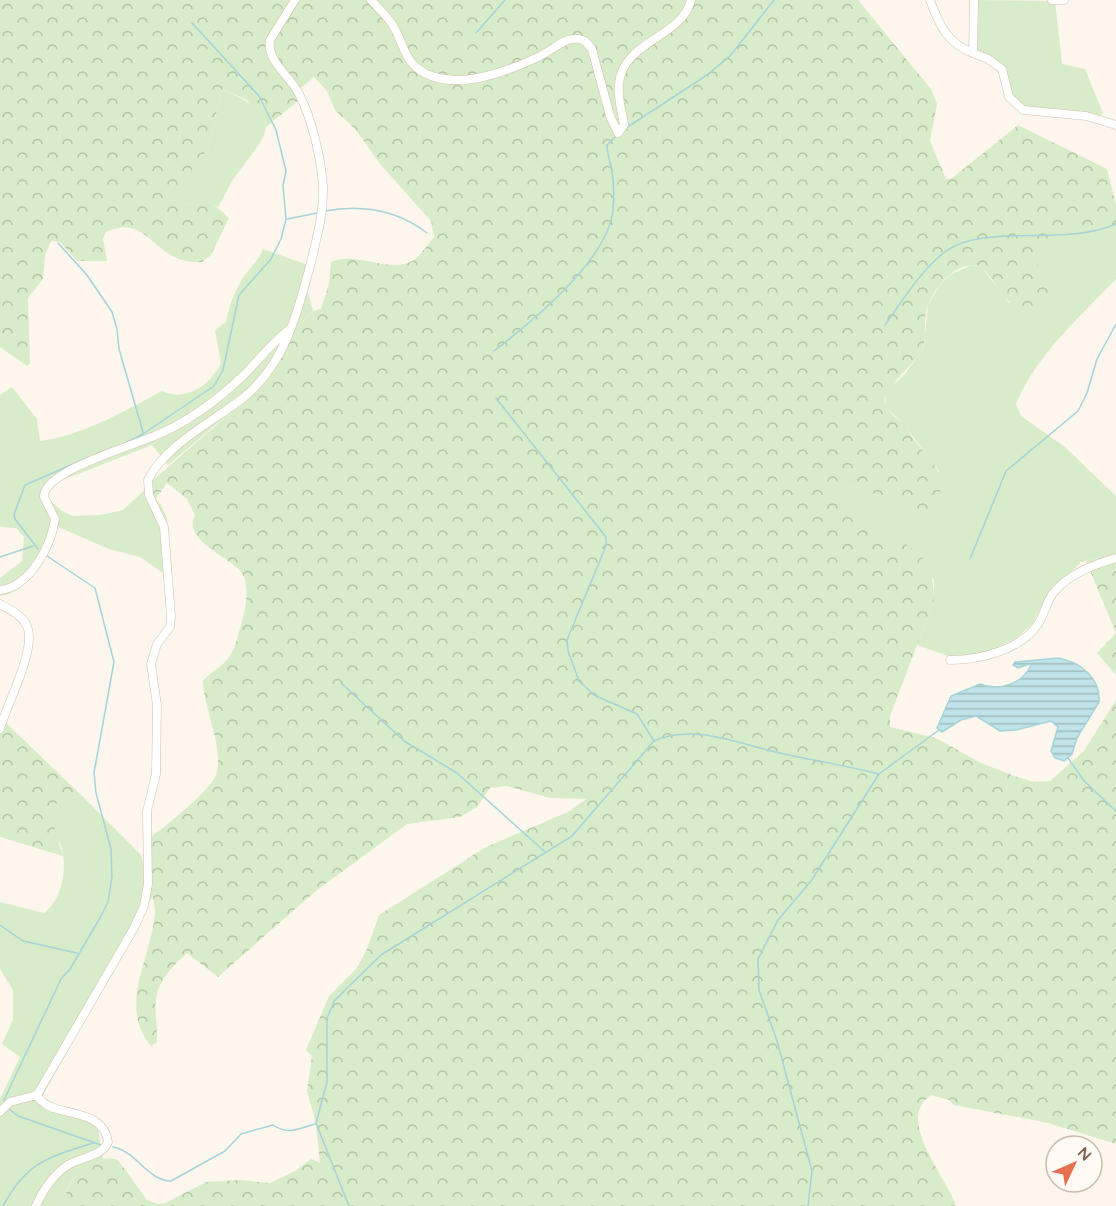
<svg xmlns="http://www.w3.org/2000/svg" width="1116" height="1206" viewBox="0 0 1116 1206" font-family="Quicksand,sans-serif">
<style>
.green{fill:#d8ecc9}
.forest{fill:url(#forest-crowns)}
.water{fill:url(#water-rules);stroke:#a5d3da;stroke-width:1.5}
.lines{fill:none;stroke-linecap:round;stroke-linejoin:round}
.stream{stroke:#a5d3da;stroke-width:1.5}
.minor-casing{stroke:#d1beb0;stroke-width:9}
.minor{stroke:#fff;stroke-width:8}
</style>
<defs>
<pattern id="forest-crowns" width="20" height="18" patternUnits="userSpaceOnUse" patternTransform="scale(1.5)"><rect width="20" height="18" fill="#d8ecc9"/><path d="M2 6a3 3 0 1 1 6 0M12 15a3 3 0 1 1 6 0" fill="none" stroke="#b4c2a5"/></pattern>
<pattern id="water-rules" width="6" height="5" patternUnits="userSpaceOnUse" patternTransform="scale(1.5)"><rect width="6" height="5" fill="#bfe3e8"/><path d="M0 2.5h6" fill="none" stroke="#a0bbbe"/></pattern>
</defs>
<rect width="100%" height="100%" fill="#fdf6ec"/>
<path class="green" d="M975 0 1055 1 1062 64 1085 69 1103 113 1096 121 1060 112 1022 113 1008 91 1006 74 974 52Z
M222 89C289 119 268 132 234 178 228 187 224 198 218 207 207 201 196 198 185 205L171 195 208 149Z
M1092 228 1116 230V279C1080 317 1036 355 1016 404L1021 416 1065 447 1116 496V554L1081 562 1047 596 1033 623 1018 637 992 650 973 658 957 659 917 645 934 600V580L876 532 857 523 840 505 839 491 846 486 861 488 910 510 939 471 902 422 885 407 886 391 905 374 919 355 924 345 928 305 939 286 950 275 971 265 982 268 1009 303 1033 260 1036 245 1042 240Z
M263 249 308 265 306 285 313 311 277 347 245 400 168 465 152 445 50 485 45 496 62 511 73 516 101 515 123 510 151 484 150 492 161 505 167 518 170 578 140 557 109 549 56 526C44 551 32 593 0 596V578L22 561 24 537 16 528 0 527V395L12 387 37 419 40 441C81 436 125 411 162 391 187 402 210 385 221 363L215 330 226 322C229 308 233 294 241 281 248 269 258 262 263 249Z
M81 795 141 855 153 896 40 1101C59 1106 84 1107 97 1122L103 1159C86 1165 67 1179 65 1198L71 1206H0V1099L20 1057 2 1044 13 1019V990L0 969V902L44 913C62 899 67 872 62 849 61 843 56 839 55 832 54 824 55 813 55 804Z"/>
<path class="forest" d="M0 0H858L931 89 937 104 930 141 946 179H951L1018 125 1107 169 1116 205V230L1092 228 1042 240 1036 245 1033 260 1058 286 1055 297C989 332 1003 257 966 266 947 271 929 295 926 313 923 328 928 340 920 353 912 367 881 390 885 404 887 412 897 418 903 423 908 428 911 437 916 442 937 468 942 467 940 502L930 513 923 516 861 488 846 486 839 491C847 551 936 517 934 600L890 716V727L936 738 981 763 1017 777 1034 782 1050 781 1084 751 1116 700V1144L1048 1123 954 1105 949 1100 931 1095C894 1119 947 1177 956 1206H71L65 1199C67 1177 97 1151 118 1160L147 1200 158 1204 165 1203 206 1182 240 1180 270 1183 295 1171 311 1159 320 1163 316 1123 307 1091 312 1056 306 1050 329 996 357 968 367 949 379 915 486 847 568 812 586 799 550 798 507 786 490 788 477 807 460 817 407 824 317 890 218 977 187 953C173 966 159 979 156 999 154 1009 158 1028 157 1042L151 1046C117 1005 152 958 155 912 155 896 147 883 145 867 143 858 150 845 152 836 165 827 215 787 217 772 218 768 218 762 218 758 217 733 204 707 203 681 210 672 220 668 227 660 235 651 238 636 241 625 245 612 250 588 243 575 233 557 181 542 195 515L187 499 167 483 155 500 150 492 152 481 245 400 277 347 313 311 321 309 329 284 331 262C358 250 392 276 415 259 422 254 428 244 434 237L431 221 380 164 356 130 335 110 327 91 314 77 296 92 299 100 266 127V123L247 100 222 89 208 149 172 195 185 205C203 194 216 205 229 218L211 255 202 262C154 266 149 211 106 232L103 239 107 261H77L60 242 51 241 45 255 43 279 28 298 30 363 27 366 0 347Z
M1116 554V675L1097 653 1116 633 1086 561Z
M0 717 81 795 55 804V830L63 856 0 837Z"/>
<path class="water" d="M1058 658C1080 662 1101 678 1099 702L1077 738 1072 754 1064 761 1055 758 1051 751 1058 727 1051 721 1016 730 1000 731 976 716 961 720 942 732 937 728 951 696 980 684C998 691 1022 685 1031 665L1029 664 1018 668 1013 665 1015 662Z"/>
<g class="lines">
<path class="stream" d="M476 33 505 0
M626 128 707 75 730 56 774 0
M325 211C363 204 397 210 427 233
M287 219 317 213
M58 243 87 275 112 312 117 329 119 349 143 432
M885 325C903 300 921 270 946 251 984 223 1065 247 1116 224
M494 351C533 321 609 259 613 209 614 198 614 183 612 172 611 163 607 155 607 145L615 137
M496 398 606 537V546L567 640 568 651 579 681 594 695 637 714 654 741
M127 442 143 434 214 386 223 370 239 295 271 259 281 239 286 219 283 186 286 171 276 130 259 96 192 23
M38 549 15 519 14 514 25 485 87 458
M0 557 33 546
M970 559 1006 471 1078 411 1087 393 1097 359 1116 324
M341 683 404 741 457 773 544 851
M1068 758 1085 782 1116 811
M0 925 23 941 77 953
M4 1100 61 979 70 969 100 918 108 902 112 877 111 849 96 793 94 773 114 662 95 588 47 556
M9 1109 18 1116 101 1145
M113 1147C136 1151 148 1181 171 1181L225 1151 241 1134 273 1125C289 1136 299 1128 315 1124
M3 1206C28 1161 47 1158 93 1143
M349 1206 316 1123 327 1082V1018L335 1000 381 955 572 836 654 741C695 722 744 746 784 754 816 761 847 766 879 774
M808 1206 812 1171 777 1041 759 990 758 959 778 920 811 881 879 774 939 730"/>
<g class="minor-casing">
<path id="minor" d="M371 0C378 8 386 15 392 24 401 37 404 58 417 68 450 94 507 72 540 56 555 49 568 33 585 41L592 49 610 116 618 133 624 125C622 111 617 97 619 83 624 40 682 38 691 0
M930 0C939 25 947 43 973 53
M974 0 973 53 988 59 1002 69 1009 97 1023 110 1086 116 1116 125
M1052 0H1064
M0 590C30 587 51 546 55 519L44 497C42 472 131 446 152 437 188 423 218 400 246 373 261 357 274 341 291 328
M0 604C9 609 21 615 26 624 39 646 6 705 0 729
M950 660C979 660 1021 650 1038 624 1045 614 1046 600 1055 591 1069 574 1095 564 1116 558
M0 1112 10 1102 37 1095
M36 1206C43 1190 53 1175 68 1165 80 1157 102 1157 108 1142 103 1104 49 1120 37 1095L134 928 144 906 148 884 147 811 156 774 157 705 151 664 157 644 170 627 171 616 164 527 149 495 148 480C165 445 214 421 243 398 285 364 298 312 311 262 317 237 324 213 323 186 321 158 312 119 299 94 291 77 266 61 270 40L295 0"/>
</g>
<use href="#minor" class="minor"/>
</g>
<g transform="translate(1074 1164) rotate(46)"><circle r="28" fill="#fffaf3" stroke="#cabbb1" stroke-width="1.5"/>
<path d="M0-4.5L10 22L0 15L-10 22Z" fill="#e76f51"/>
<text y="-9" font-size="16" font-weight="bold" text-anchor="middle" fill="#7a5c4d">N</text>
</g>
</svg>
